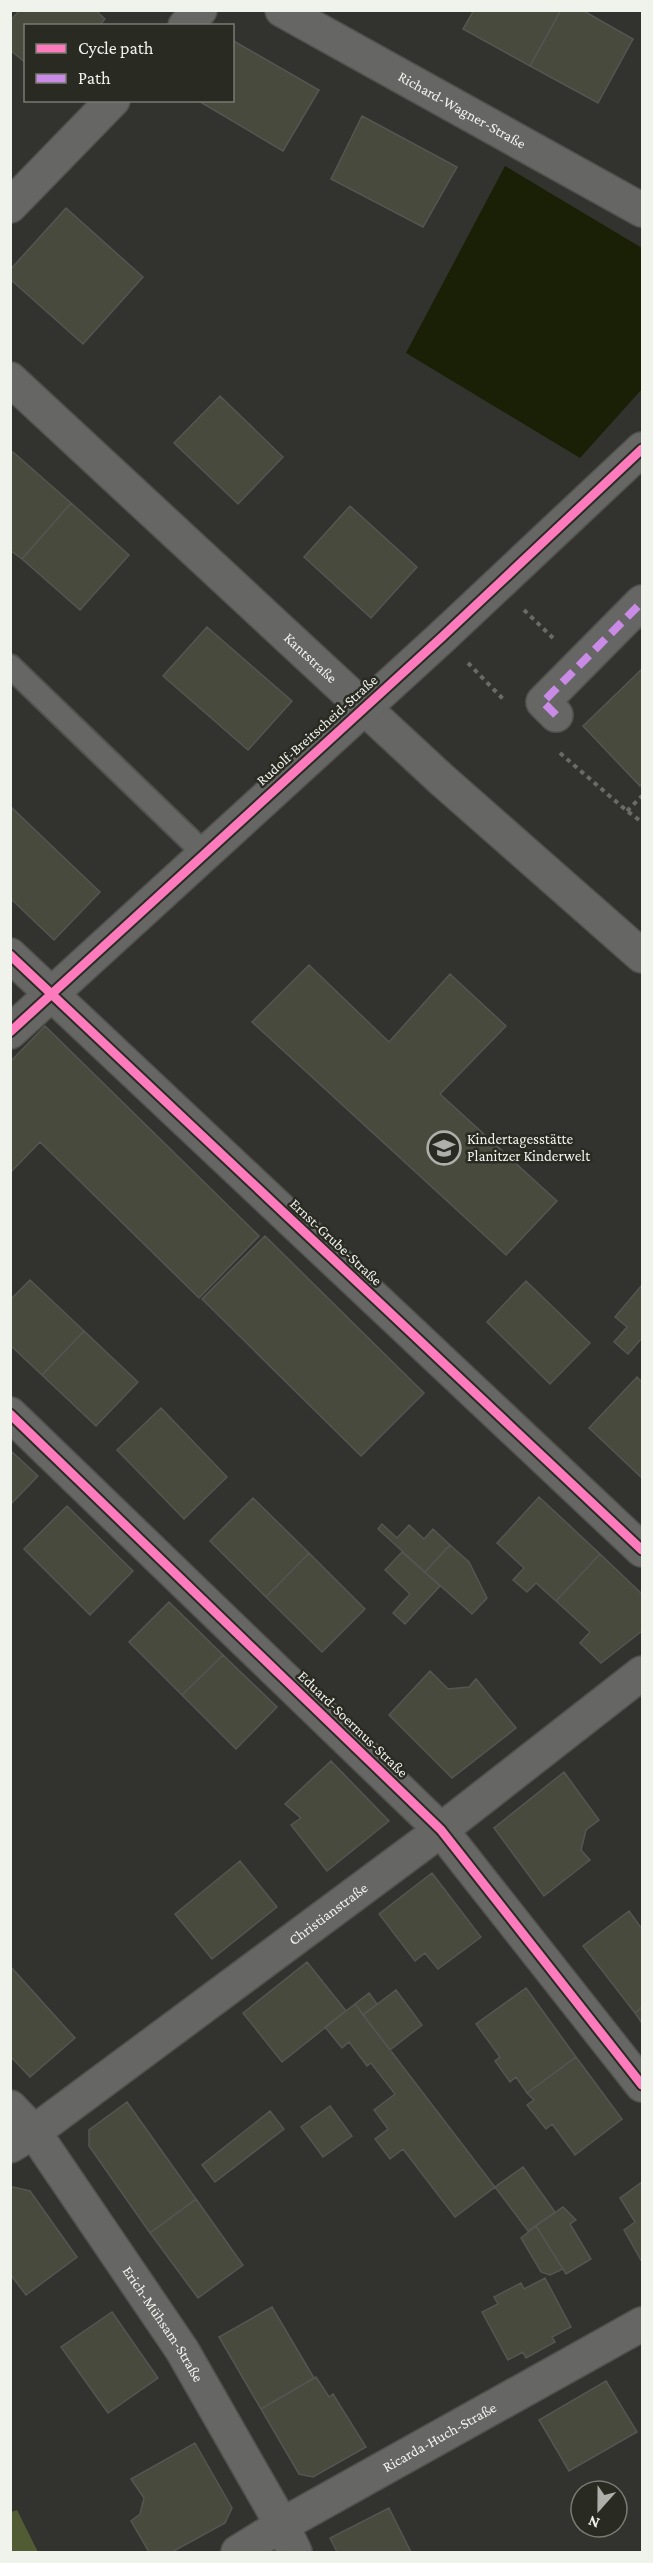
<svg xmlns="http://www.w3.org/2000/svg" width="653" height="2563" viewBox="0 0 653 2563" font-family="'Crimson Pro',serif">
<style>
.green{fill:#515b34}
.water{fill:#1a2005}
.building{fill:#474a3c;stroke:#555653;stroke-width:1.5}
.lines{fill:none;stroke-linecap:round;stroke-linejoin:round}
.lane-casing{stroke:#51524e;stroke-width:26}
.street-casing{stroke:#51524e;stroke-width:36}
.path{stroke:#6a6b68;stroke-width:4;stroke-dasharray:4.5 4.5;stroke-linecap:butt}
.lane{stroke:#666664;stroke-width:22}
.street{stroke:#666664;stroke-width:33}
.quiet{stroke:#ca8be6;stroke-width:8;stroke-dasharray:15 8;stroke-linecap:butt}
.cycleway-casing{stroke:#292b23;stroke-width:13}
.cycleway{stroke:#fd7abc;stroke-width:9}
.labels{text-anchor:middle;stroke-width:5;stroke-linejoin:round;paint-order:stroke}
.street-label{font-size:15px;fill:#f0f2ec;stroke:#292b23}
.poi-label{font-size:15px;fill:#f0f2ec;stroke:#292b23;text-anchor:start}
</style>
<rect width="100%" height="100%" fill="#32332f"/>
<path class="green" d="M17 2510 38 2552H11V2512Z"/>
<path class="water" d="M505 166 642 248V389L580 458 406 353Z"/>
<path class="building" d="M20 10H95L105 19 99 26H26V63L10 50V21Z
M474 10H561L530 66 463 29Z
M561 10H582L633 39 598 103 530 66Z
M232 40 319 90 283 151 197 100H232Z
M362 116 457 167 423 227 331 179Z
M66 208 143 277 83 344 10 279V270Z
M220 396 283 457 238 504 174 443Z
M13 452 71 503 22 559 10 550V455Z
M71 503 129 555 80 610 22 559Z
M350 506 417 567 371 618 304 557Z
M207 627 292 701 248 750 163 676Z
M642 669V783L640 786 583 726Z
M10 806 100 892 54 940 10 898Z
M309 965 389 1042 450 974 506 1026 440 1094 557 1201 506 1255 252 1022Z
M45 1026 259 1236 199 1298 40 1142 10 1173V1062Z
M265 1236 424 1393 361 1456 202 1299Z
M30 1280 84 1331 42 1375 10 1345V1300Z
M526 1281 590 1343 550 1384 487 1322Z
M642 1285V1338L628 1354 614 1342 627 1327 615 1317Z
M84 1331 138 1382 96 1426 42 1375Z
M637 1377 642 1382V1478L589 1428Z
M161 1408 227 1477 184 1519 117 1450Z
M10 1450 38 1476 10 1505Z
M539 1497 600 1554 556 1601 536 1583 527 1592 513 1580 524 1568 497 1543Z
M253 1498 309 1553 266 1597 210 1541Z
M67 1506 133 1571 90 1615 24 1549Z
M382 1524 397 1538 409 1525 424 1539 433 1529 450 1545 425 1572 378 1529Z
M450 1545 469 1562 487 1598 472 1614 425 1572Z
M402 1552 440 1586 405 1624 393 1613 410 1594 385 1570Z
M309 1553 365 1609 322 1652 266 1597Z
M600 1554 642 1594V1631L601 1663 580 1643 590 1632 556 1601Z
M169 1602 223 1655 182 1695 129 1642Z
M223 1655 277 1707 236 1749 182 1695Z
M430 1671 448 1689 469 1687 476 1679 516 1728 452 1778 389 1715Z
M331 1761 389 1821 327 1871 291 1825 301 1818 285 1804Z
M564 1772 599 1820 586 1830 581 1850 590 1860 544 1896 494 1828Z
M240 1861 277 1907 212 1959 175 1914Z
M432 1873 481 1937 438 1969 425 1953 415 1961 379 1914Z
M629 1911 642 1929V2007L635 2013 583 1946Z
M307 1962 346 2011 282 2062 243 2013Z
M10 1966 75 2038 30 2077 10 2056Z
M526 1988 576 2057 527 2093 516 2077 510 2082 495 2061 500 2057 476 2024Z
M396 1990 422 2025 390 2050 363 2015Z
M369 1993 377 2004 363 2015 355 2004Z
M355 2004 495 2187 455 2217 403 2149 390 2159 375 2139 388 2129 374 2110 395 2094 371 2063 367 2066 349 2042 342 2048 325 2027Z
M642 2007V2023L635 2013Z
M576 2057 622 2119 575 2155 552 2124 546 2129 527 2105 534 2100 527 2093Z
M127 2102 196 2199 150 2233 89 2146V2130Z
M330 2106 352 2136 323 2157 301 2127Z
M270 2111 284 2129 215 2182 202 2165Z
M523 2167 555 2212 528 2231 495 2187Z
M642 2182V2262L624 2230 635 2222 620 2198Z
M13 2187 30 2191 77 2257 26 2295 10 2274V2188Z
M196 2199 243 2265 198 2298 150 2233Z
M563 2207 576 2220 570 2224 591 2259 566 2274 536 2226Z
M536 2226 563 2269 550 2275 541 2272 521 2238Z
M545 2278 571 2327 552 2337 555 2342 526 2358 523 2352 508 2360 482 2312 498 2304 494 2297 521 2283 524 2289Z
M272 2307 314 2378 261 2409 219 2337Z
M112 2312 158 2378 108 2413 61 2347Z
M316 2377 329 2397 333 2394 366 2447 313 2477 299 2474 261 2409Z
M606 2381 637 2432 569 2471 539 2420Z
M195 2443 232 2508 225 2523 172 2552H149L131 2521 140 2514 144 2498 131 2479Z
M389 2508 411 2552H337L330 2538Z"/>
<g class="lines">
<g class="lane-casing">
<path id="lane" d="M10 666 204 853"/>
</g>
<g class="street-casing">
<g id="street">
<path id="s1" d="M282 10 642 210"/>
<path d="M185 26 200 10"/>
<path d="M10 206 113 100"/>
<path id="s2" d="M10 379 441 779 642 956"/>
<path d="M556 715 543 702 642 602"/>
<path d="M10 955 642 1550"/>
<path d="M10 1032 442 637 642 449"/>
<path d="M10 1414 441 1830 642 2085"/>
<path id="s3" d="M10 2107 34 2132 182 2350 282 2525 295 2552"/>
<path id="s4" d="M10 2146 34 2132 441 1830 642 1673"/>
<path id="s5" d="M238 2552 282 2525 642 2324"/>
</g>
</g>
<path class="path" d="M524 610 553 638
M468 663 505 701
M560 753 627 811 642 822
M627 811 642 796"/>
<use href="#lane" class="lane"/>
<use href="#street" class="street"/>
<path class="quiet" d="M556 715 543 702 642 602"/>
<g class="cycleway-casing">
<path id="cycleway" d="M10 955 642 1550
M10 1032 442 637 642 449
M10 1414 441 1830 642 2085"/>
</g>
<use href="#cycleway" class="cycleway"/>
</g>
<defs>
<g id="school-ring" transform="scale(1.725)"><circle r="9.5" fill="#292b23" stroke="#aeafaa" stroke-width="1.5"/><path d="M0-5L7-2L0 1L-7-2ZM-4 1L0 2.5L4 1V4Q0 6-4 4Z" fill="#aeafaa"/></g>
</defs>
<g fill-rule="evenodd">
<use href="#school-ring" x="444" y="1148"/>
</g>
<g class="labels">
<g class="street-label">
<text dy="5" stroke="none"><textPath href="#s1" startOffset="206">Richard-Wagner-Straße</textPath></text>
<text dy="5" stroke="none"><textPath href="#s2" startOffset="410">Kantstraße</textPath></text>
<text transform="translate(317 730) rotate(-42)" y="5">Rudolf-Breitscheid-Straße</text>
<text transform="translate(336 1242) rotate(43)" y="5">Ernst-Grube-Straße</text>
<text transform="translate(353 1724) rotate(44)" y="5">Eduard-Soermus-Straße</text>
<text dy="5" stroke="none"><textPath href="#s4" startOffset="394">Christianstraße</textPath></text>
<text dy="5" stroke="none"><textPath href="#s3" startOffset="266">Erich-Mühsam-Straße</textPath></text>
<text dy="5" stroke="none"><textPath href="#s5" startOffset="232">Ricarda-Huch-Straße</textPath></text>
</g>
<g class="poi-label">
<text x="467" y="1144">Kindertagesstätte<tspan x="467" dy="17">Planitzer Kinderwelt</tspan></text>
</g>
</g>
<rect width="653" height="2563" fill="none" stroke="#f0f2ec" stroke-width="24"/>
<rect x="24" y="24" width="210" height="78" fill="#292b23" stroke="#797b73" stroke-width="1.5"/>
<rect x="36" y="44" width="30" height="9" fill="#fd7abc" stroke="#797b73" stroke-width="1.5"/>
<text x="78" y="54" font-size="18" fill="#f0f2ec">Cycle path</text>
<rect x="36" y="74" width="30" height="9" fill="#ca8be6" stroke="#797b73" stroke-width="1.5"/>
<text x="78" y="84" font-size="18" fill="#f0f2ec">Path</text>
<g transform="translate(599 2509) rotate(201)"><circle r="28" fill="#292b23" stroke="#797b73" stroke-width="1.5"/>
<path d="M0-4.5L10 22L0 15L-10 22Z" fill="#aeafaa"/>
<text y="-9" font-size="16" font-weight="bold" text-anchor="middle" fill="#f0f2ec">N</text>
</g>
</svg>
